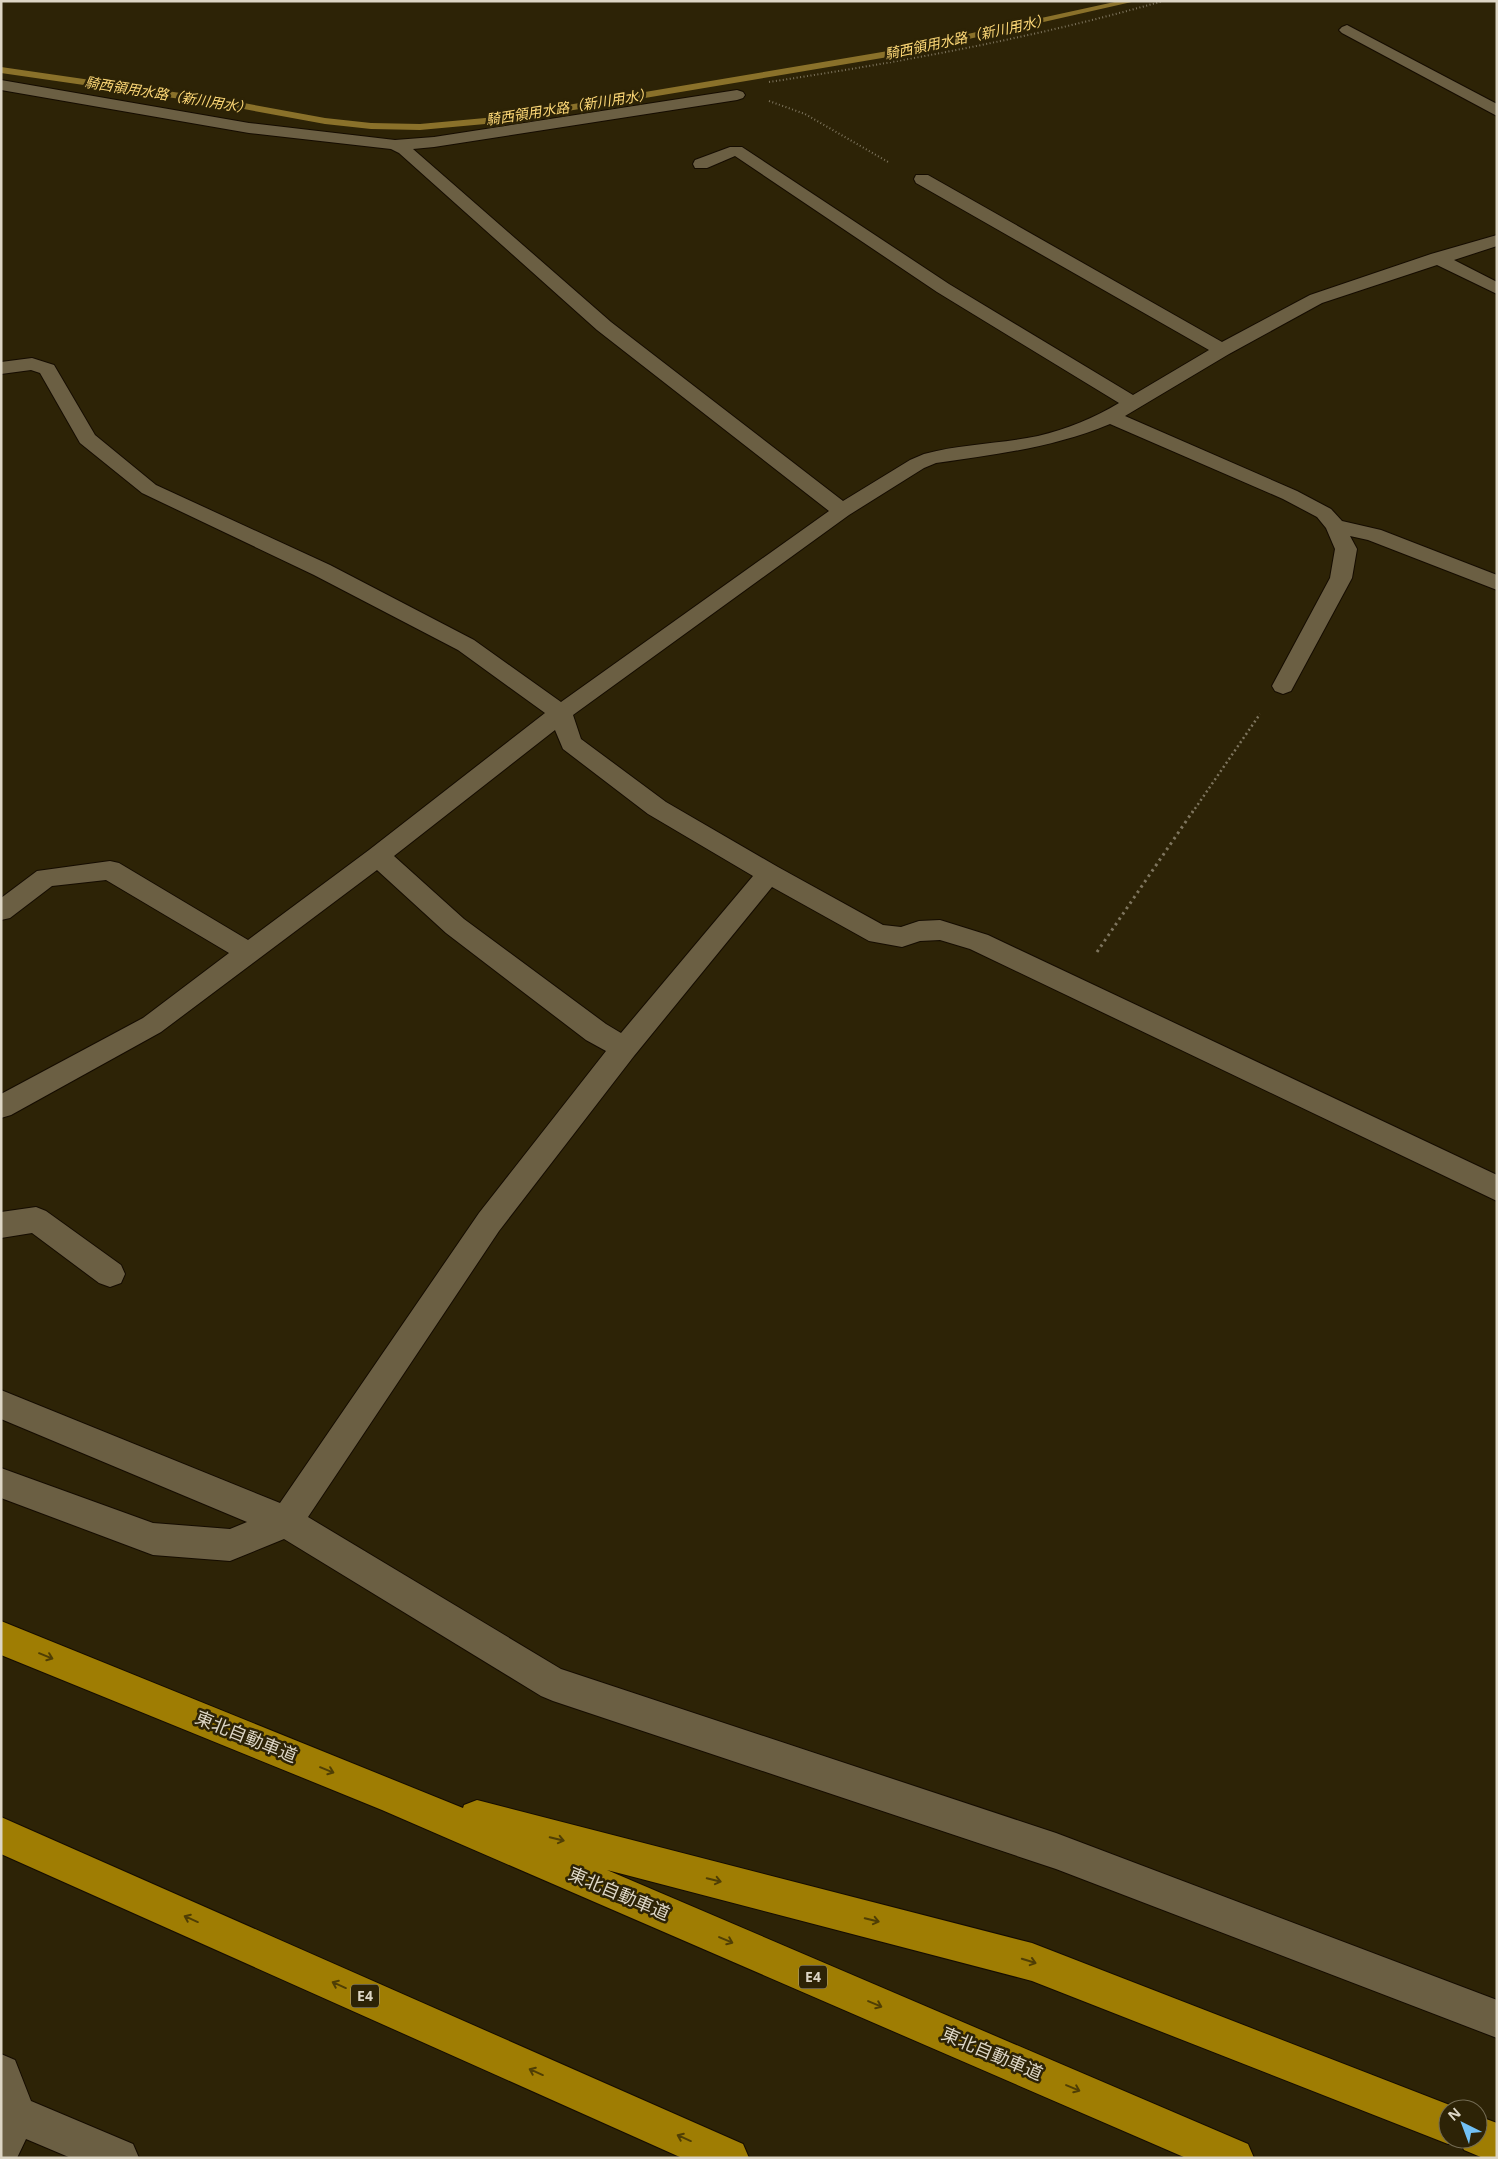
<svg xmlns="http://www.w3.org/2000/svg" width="1498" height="2159" viewBox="0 0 1498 2159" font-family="'Open Sans','Noto Sans JP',sans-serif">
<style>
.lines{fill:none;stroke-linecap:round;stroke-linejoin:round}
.stream{fill:#8a712a;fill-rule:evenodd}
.minor-casing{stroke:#150c00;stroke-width:2}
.highway-casing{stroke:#150c00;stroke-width:2}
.path-far2{stroke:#7e755e;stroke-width:2;stroke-dasharray:1 2.5;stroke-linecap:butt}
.path-far1{stroke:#7e755e;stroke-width:2.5;stroke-dasharray:2 3;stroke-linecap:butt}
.path{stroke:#7e755e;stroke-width:3;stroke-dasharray:2.5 4;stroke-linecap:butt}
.minor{fill:#6b5f43;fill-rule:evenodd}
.highway{fill:#9f7d03;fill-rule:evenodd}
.oneway{stroke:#4f3e05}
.labels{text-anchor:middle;stroke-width:5;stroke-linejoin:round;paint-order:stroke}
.far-water-label{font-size:14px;font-style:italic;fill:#fdd877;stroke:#2d2306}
.shield{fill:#2d2306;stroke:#a8a08c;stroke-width:1}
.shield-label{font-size:14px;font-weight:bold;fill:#ddd6c6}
.near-street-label{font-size:18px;fill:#ddd6c6;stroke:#2d2306}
</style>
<rect width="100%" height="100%" fill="#2d2306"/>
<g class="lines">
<path class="stream" d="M1119 1H1136L894 56 496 123 420 130 371 129 325 124 222 105 1 73V67L222 99 325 118 371 123 420 124 496 117 894 50Z"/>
<g class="minor-casing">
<path id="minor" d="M1347 25 1497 104V116L1342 33 1339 30 1342 27Z
M1 80 249 123 395 140 434 137 737 90 743 92 745 95 743 98 737 100 434 147 413 149 611 322 843 501 910 460 924 454C961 444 1000 444 1038 436 1067 429 1094 418 1119 403L937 292 735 156 707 168H695L693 164 695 160 730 147H742L949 284 1133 395 1209 350 916 183 914 179 916 175H928L1222 342 1310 295 1431 254 1497 235V246L1454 260 1497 282V294L1437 265 1322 303 1229 354 1125 416 1297 491 1331 509 1342 521 1381 530 1497 575V590L1368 540 1350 536 1357 549 1352 578 1291 691 1283 694 1275 691 1272 686 1330 578 1335 549 1326 528 1317 517 1283 499 1110 424C1052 448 997 454 936 463L924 468 849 515 573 715 581 739 666 802 778 867 883 925 901 927 919 921 940 920 988 935 1497 1175V1201L970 949 940 940 920 941 902 947 869 941 772 887 634 1056 499 1231 308 1517 561 1669 1056 1833 1497 2000V2038L1056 1869 553 1701 541 1696 284 1539 230 1561 153 1555 1 1498V1468L153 1523 230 1529 247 1522 1 1419V1390L280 1503 479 1213 606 1051 586 1040 446 933 377 870 161 1032 11 1115 1 1118V1094L143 1018 229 953 106 880 52 886 10 918 1 920V898L37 871 110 861 119 863 248 940 369 850 545 713 458 650 314 575 142 493 80 443 40 373 31 370 1 374V362L32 358 54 365 95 435 156 485 330 565 474 640 561 702 829 511 597 330 399 153 391 149 249 133 1 90ZM555 730 563 749 648 814 753 876 621 1033 606 1024 464 919 394 856Z
M36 1207 46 1211 121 1265 125 1274 121 1283 110 1287 99 1283 32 1233 1 1238V1212Z
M1 2054 15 2060 31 2101 133 2144 139 2158H71L26 2139 17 2158H1Z"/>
</g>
<g class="highway-casing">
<path id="highway" d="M1 1621 463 1808 464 1805 477 1800 1032 1943 1460 2109H1448V2139H1478V2116L1497 2123V2158H1483L1464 2150 1459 2139 1448 2144 1032 1981 607 1870 1248 2144 1254 2158H1186L382 1810 1 1655Z
M1 1817 743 2144 749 2158H682L1 1854Z"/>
</g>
<path class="path-far2" d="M769 82C901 62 1034 38 1163 1
M769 101 805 114 890 163"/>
<path class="path-far1" d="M1192 813 1260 714"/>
<path class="path" d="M1097 952 1193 811"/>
<use href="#minor" class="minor"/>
<use href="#highway" class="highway"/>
</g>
<defs><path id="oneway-shaft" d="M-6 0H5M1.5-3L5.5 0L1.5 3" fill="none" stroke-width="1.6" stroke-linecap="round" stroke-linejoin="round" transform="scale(1.25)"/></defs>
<g class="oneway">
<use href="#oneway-shaft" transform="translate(46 1656) rotate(22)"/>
<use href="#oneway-shaft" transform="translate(327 1770) rotate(22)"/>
<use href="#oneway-shaft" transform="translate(557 1839) rotate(14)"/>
<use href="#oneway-shaft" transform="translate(714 1880) rotate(14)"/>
<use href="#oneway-shaft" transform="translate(191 1919) rotate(-156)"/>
<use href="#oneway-shaft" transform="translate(872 1920) rotate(14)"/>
<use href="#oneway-shaft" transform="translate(726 1940) rotate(23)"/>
<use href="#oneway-shaft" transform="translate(1029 1961) rotate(17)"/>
<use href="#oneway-shaft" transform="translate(339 1985) rotate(-156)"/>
<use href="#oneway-shaft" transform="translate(875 2004) rotate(23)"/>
<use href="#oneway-shaft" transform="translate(536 2072) rotate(-156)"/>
<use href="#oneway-shaft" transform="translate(1073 2088) rotate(23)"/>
<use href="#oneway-shaft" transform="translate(684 2138) rotate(-156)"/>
</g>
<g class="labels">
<g class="far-water-label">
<text transform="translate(967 37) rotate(-12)" y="5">騎西領用水路（新川用水）</text>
<text transform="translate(168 95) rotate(9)" y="5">騎西領用水路（新川用水）</text>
<text transform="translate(569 107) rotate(-9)" y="5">騎西領用水路（新川用水）</text>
</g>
<g class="shield">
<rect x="799" y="1965.5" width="28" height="23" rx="4"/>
<rect x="351" y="1984.5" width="28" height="23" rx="4"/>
</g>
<g class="shield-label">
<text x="813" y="1982">E4</text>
<text x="365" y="2001">E4</text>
</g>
<g class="near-street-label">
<text transform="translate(246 1737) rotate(22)" y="6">東北自動車道</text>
<text transform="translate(619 1894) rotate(23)" y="6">東北自動車道</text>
<text transform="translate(992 2054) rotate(23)" y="6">東北自動車道</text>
</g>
</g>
<rect width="1498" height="2159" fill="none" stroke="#ddd6c6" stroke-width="5"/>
<g transform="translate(1463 2124) rotate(318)"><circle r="24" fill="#2d2306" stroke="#736b53"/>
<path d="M0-4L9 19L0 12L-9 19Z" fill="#72c1f5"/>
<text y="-8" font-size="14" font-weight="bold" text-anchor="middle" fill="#ddd6c6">N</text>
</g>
</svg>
